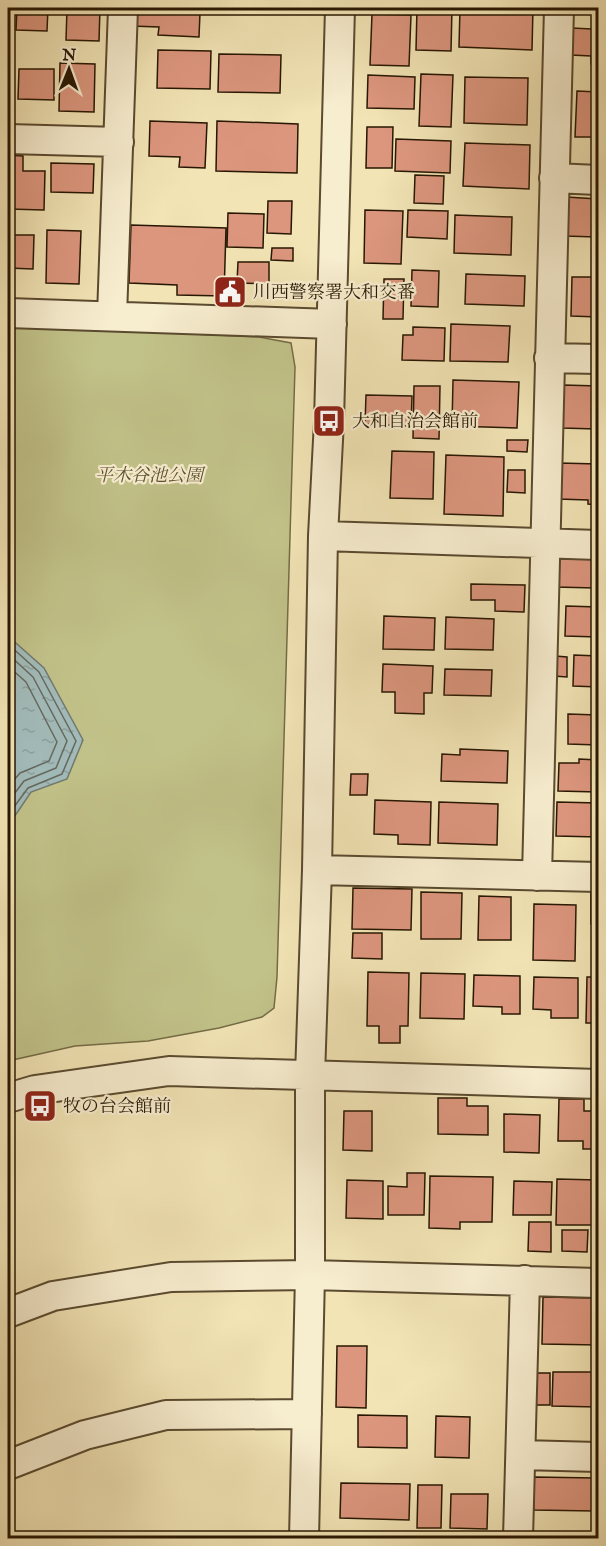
<svg xmlns="http://www.w3.org/2000/svg" width="606" height="1546" viewBox="0 0 606 1546" font-family="'IM FELL English','Noto Serif JP',serif">
<style>
.green{fill:#c1c289;stroke:#746c46;stroke-width:1.5}
.water{fill:url(#water-ripples);stroke:#717970;stroke-width:1.5}
.lines{fill:none;stroke-linecap:round;stroke-linejoin:round}
.shore{stroke:#64695e;stroke-width:1.5}
.building{fill:#dc967e;stroke:#271702;stroke-width:1.5}
.minor-casing{stroke:#5a4a2f;stroke-width:32}
.minor{stroke:#f7edcf;stroke-width:28}
.labels{text-anchor:middle;stroke-width:4.5;stroke-linejoin:round;paint-order:stroke}
.poi-label{font-size:18px;fill:#271702;stroke:#f7edcf;text-anchor:start}
.park-label{font-size:18px;font-style:italic;fill:#5d5331;stroke:#f7edcf}
</style>
<defs>
<pattern id="water-ripples" width="26" height="14" patternUnits="userSpaceOnUse" patternTransform="scale(1.5)"><rect width="26" height="14" fill="#a2bbba"/><path d="M2 4q2-2 4 0t4 0M15 11q2-2 4 0t4 0" fill="none" stroke="#8ca09e"/></pattern>
</defs>
<rect width="100%" height="100%" fill="#f2e4b5"/>
<filter id="stains"><feTurbulence type="fractalNoise" baseFrequency=".00333" numOctaves="4"/><feColorMatrix values="0 0 0 0 .2 0 0 0 0 .09 0 0 0 0 .02 0 0 0 .5 -.17"/></filter>
<radialGradient id="worn" r=".72"><stop offset=".6" stop-color="#630" stop-opacity="0"/><stop offset="1" stop-color="#630" stop-opacity=".3"/></radialGradient>
<path class="green" d="M8 326 259 337 291 343 295 367 277 977 274 1008 262 1017 219 1028 148 1041 75 1046 8 1061Z"/>
<path class="water" d="M8 636 44 668 83 740 67 779 31 792 8 826Z"/>
<g class="lines">
<path class="shore" d="M8 644 39 672 76 741 62 774 28 788 8 815
M8 654 33 677 67 741 56 768 24 781 8 802
M8 666 26 682 57 742 49 761 20 773 8 787"/>
</g>
<path class="building" d="M17 8H48L47 31 16 30Z
M67 8H100L99 41 66 40Z
M131 8H196V13H200L199 37 158 35 159 27 131 26Z
M417 8H452L451 51 416 50Z
M460 8H533L532 50 459 47Z
M372 14 411 15 409 66 370 65Z
M593 18H598V64H591V56L571 55 572 28 592 29Z
M158 50 211 51 210 89 157 88Z
M219 54 281 55 280 93 218 92Z
M8 61H12L11 100H8Z
M60 63 95 64 94 112 59 111Z
M19 69H54V100L18 99Z
M421 74 453 75 451 127 419 126Z
M368 75 415 77 414 109 367 108Z
M465 77 528 78 527 125 464 123Z
M577 91 598 92V137H575Z
M150 121 207 123 205 168 179 167 180 157 149 156Z
M217 121 298 124 297 173 216 171Z
M367 127H393L392 168H366Z
M396 139 451 141 450 173 395 171Z
M465 143 530 145 529 189 463 186Z
M8 155 23 156V171H45L44 210 8 209Z
M51 163 94 164 93 193 51 192Z
M415 175 444 176 443 204 414 203Z
M566 197 598 199V232H596V237L565 236Z
M268 201H292L291 234 267 233Z
M365 210 403 211 401 264 364 263Z
M408 210 448 211 447 239 407 237Z
M228 213 264 214 263 248 227 247Z
M455 215 512 217 511 255 454 253Z
M131 225 226 228 224 296 177 295V285L129 283Z
M47 230 81 231 79 284 46 283Z
M8 235H34L33 269 8 268Z
M272 248H293V261L271 260Z
M238 262H269V284L237 283Z
M412 270 439 271 438 307 411 306Z
M466 274 525 276 524 306 465 304Z
M572 277H598V317L571 316Z
M384 279H404L403 319H383Z
M451 324 510 326 508 362 450 361Z
M413 327 445 328 444 361 402 360 403 335H413Z
M453 380 519 382 517 428 452 426Z
M563 385 598 386 596 429 562 428Z
M414 386H440L439 439 413 438Z
M366 395 412 396 411 426 365 424Z
M507 440H528L527 452 507 451Z
M392 451 434 452 433 499 390 498Z
M446 455 504 457 503 516 444 514Z
M559 463 598 464V505L588 504V500L558 499Z
M508 470H525V493L507 492Z
M556 557 595 558V588L555 587Z
M471 584 525 585 524 612 495 611V600H471Z
M566 606 598 607V637L565 636Z
M384 616 435 618 434 650 383 649Z
M446 617 494 619 493 650 445 649Z
M574 655 598 656V687L573 686Z
M555 656 567 657V677L554 676Z
M383 664 433 666 432 693H424V714L395 713V692H382Z
M445 669 492 670 491 696 444 695Z
M568 714 598 715V745L568 744Z
M460 749 508 751 507 783 441 781 442 754 460 755Z
M579 759 598 760V792L558 791 559 763H579Z
M351 774H368L367 795H350Z
M375 800 431 802 430 845 398 844V835L374 834Z
M439 802 498 804 497 845 438 843Z
M557 802 598 803V837L556 836Z
M353 888 412 889 411 930 352 929Z
M421 892 462 893 461 939H421Z
M591 893H598V925L591 924Z
M479 896 511 897V940H478Z
M534 904 576 905 575 961 533 960Z
M353 933H382V959L352 958Z
M368 972 409 973 408 1026H400V1043H379V1026H367Z
M421 973 465 974 464 1019 420 1018Z
M474 975 520 976V1014H502V1007L473 1006Z
M534 977 578 978V1018H551V1010L533 1009Z
M587 977H598V1023H586Z
M438 1098H467V1106H488V1135L438 1134Z
M559 1099H584V1111H598V1149H583V1141H558Z
M344 1111H372V1151L343 1150Z
M504 1114 540 1115 539 1153 504 1152Z
M407 1173H425L424 1215H388V1186L407 1187Z
M430 1176 493 1177 492 1222H460V1229L429 1228Z
M557 1179 598 1180V1225H556Z
M347 1180 383 1181V1219L346 1218Z
M514 1181 552 1182 551 1215H513Z
M529 1222H551V1252L528 1251Z
M562 1230H588L587 1252 562 1251Z
M543 1297 598 1298V1345L542 1344Z
M337 1346H367L366 1408 336 1407Z
M553 1372H597V1407L552 1406Z
M533 1373H550V1405H532Z
M358 1415 407 1416V1448L358 1447Z
M436 1416 470 1417 469 1458 435 1457Z
M534 1477 595 1478 594 1511 534 1510Z
M341 1483 410 1484 409 1520 340 1518Z
M418 1485H442L441 1528H417Z
M451 1494H488L487 1529 450 1528Z
M527 1533H550V1538H527Z"/>
<g class="lines">
<g class="minor-casing">
<path id="minor" d="M8 139 119 142
M554 178 598 180
M8 313 332 324
M112 316 123 8
M549 358 598 359
M323 536 598 545
M317 870 598 877
M537 876 559 8
M8 1098 35 1090 169 1071 598 1084
M8 1313 53 1296 171 1277 310 1275 598 1283
M521 1455 598 1457
M8 1465 85 1435 166 1415 307 1414
M304 1538 310 1275V1076L317 870 323 536 329 421 340 8
M518 1538 525 1280"/>
</g>
<use href="#minor" class="minor"/>
</g>
<defs>
<g id="civic-square" transform="scale(1.725)"><rect x="-9" y="-9" width="18" height="18" rx="4" fill="#8f2418" stroke="#f7edcf"/><path d="M-.6-6.5H3V-4.5H.6V-3L4-1V1h2V6H-6V1h2V-1L-.6-3ZM-1.2 2.5V6h2.4V2.5Z" fill="#fff"/></g>
<g id="bus-square" transform="scale(1.725)"><rect x="-9" y="-9" width="18" height="18" rx="4" fill="#8f2418" stroke="#f7edcf"/><path d="M-5-6H5V4H4V6H2V4H-2V6H-4V4H-5ZM-3.5-4V0h7V-4ZM-3.5 1.2v1.5H-2V1.2ZM2 1.2v1.5H3.5V1.2Z" fill="#fff"/></g>
</defs>
<g fill-rule="evenodd">
<use href="#civic-square" x="230" y="292"/>
<use href="#bus-square" x="329" y="421"/>
<use href="#bus-square" x="40" y="1106"/>
</g>
<g class="labels">
<g class="poi-label">
<text x="253" y="298">川西警察署大和交番</text>
<text x="352" y="427">大和自治会館前</text>
<text x="63" y="1112">牧の台会館前</text>
</g>
<g class="park-label">
<text x="149" y="481">平木谷池公園</text>
</g>
</g>
<rect width="606" height="1546" fill="none" stroke="#f2e4b5" stroke-width="30"/>
<rect x="9" y="9" width="588" height="1528" fill="none" stroke="#271702" stroke-width="3"/>
<rect x="15" y="15" width="576" height="1516" fill="none" stroke="#271702" stroke-width="1.5"/>
<g transform="translate(69 69) rotate(1)" stroke="#f7edcf" stroke-width="4.5" paint-order="stroke">
<path d="M0-4.5L10 22L0 15L-10 22Z" fill="#271702"/>
<text y="-9" font-size="16" font-weight="bold" text-anchor="middle" fill="#271702">N</text>
</g>
<rect width="100%" height="100%" filter="url(#stains)"/>
<rect width="100%" height="100%" fill="url(#worn)"/>
</svg>
